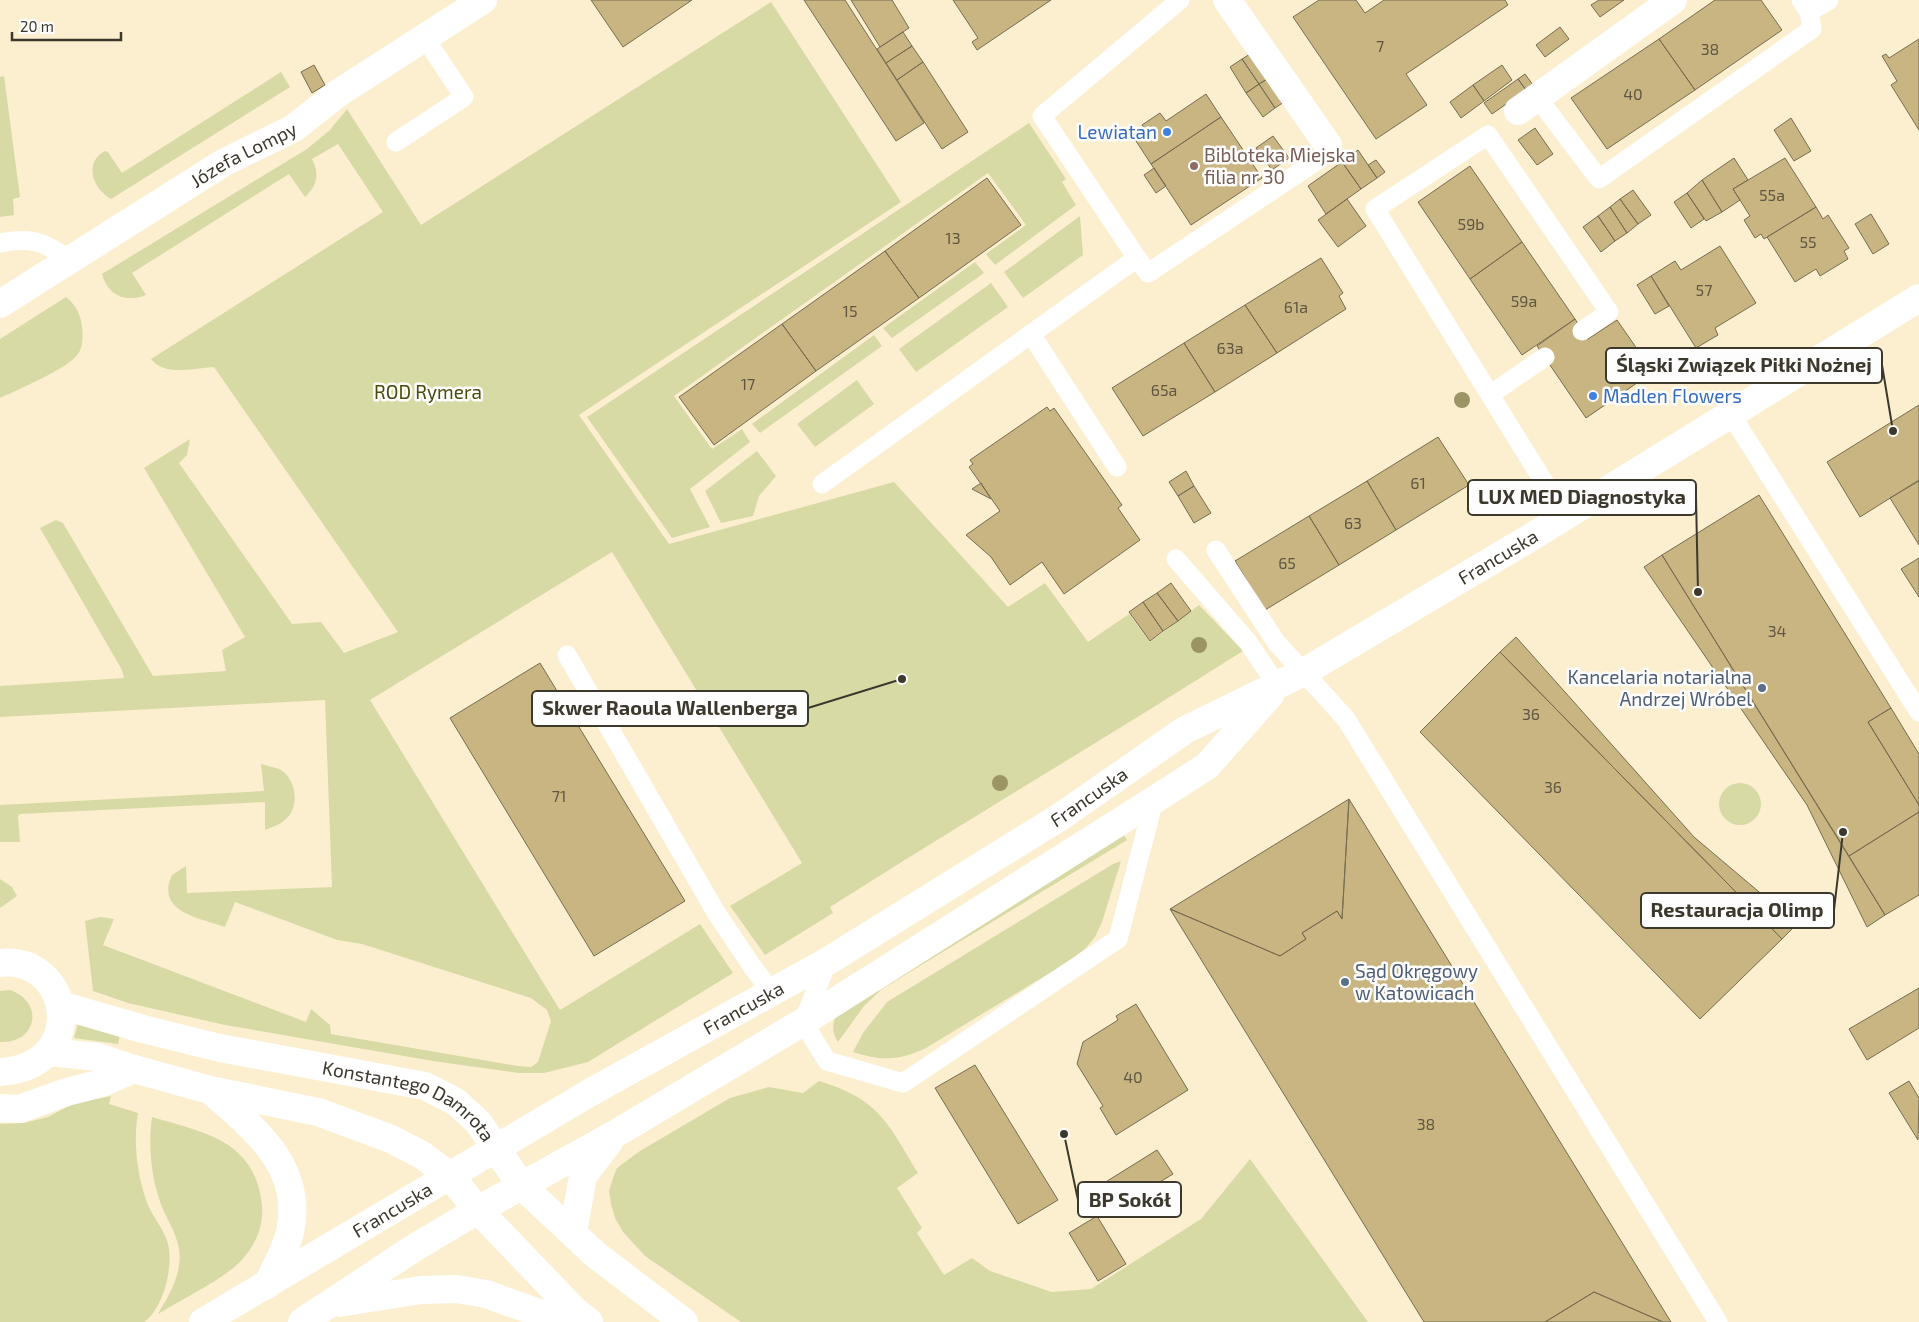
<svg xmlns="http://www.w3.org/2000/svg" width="1919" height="1322" viewBox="0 0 1919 1322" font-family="'Exo 2',sans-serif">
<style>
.green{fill:#d8daa5}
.building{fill:#c9b582;stroke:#786d51}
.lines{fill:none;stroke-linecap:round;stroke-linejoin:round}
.service{stroke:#fff;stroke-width:19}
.minor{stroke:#fff;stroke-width:28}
.tertiary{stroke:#fff;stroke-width:28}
.tree{fill:#9a9563}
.shop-dot{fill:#3f7fe0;stroke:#fdfdfd;stroke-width:2}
.education-dot{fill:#8d6e63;stroke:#fdfdfd;stroke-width:2}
.service-dot{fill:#5c6f8a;stroke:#fdfdfd;stroke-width:2}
.labels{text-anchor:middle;stroke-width:5;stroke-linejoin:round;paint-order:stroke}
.number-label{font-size:16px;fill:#605742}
.shop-label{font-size:19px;fill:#366cbe;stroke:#fdfdfd;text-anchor:end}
.street-label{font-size:19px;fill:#3d382c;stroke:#fdfdfd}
.education-label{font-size:19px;fill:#785e54;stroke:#fdfdfd;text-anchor:start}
.park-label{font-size:19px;fill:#4b4b0b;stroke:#fdfdfd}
.service-label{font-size:19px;fill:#4e5e75;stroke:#fdfdfd;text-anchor:end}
.leader{fill:none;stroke:#3d382c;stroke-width:2}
.callout-dot{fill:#3d382c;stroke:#fdfdfd;stroke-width:2}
.callout{fill:#fdfdfd;stroke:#3d382c;stroke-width:2}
.callout-label{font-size:20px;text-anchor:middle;font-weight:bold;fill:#3d382c}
</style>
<rect width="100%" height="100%" fill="#fbefcf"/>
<path class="green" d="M771 2 901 202 579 415 669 544 894 482 1008 607 1045 583 1088 642 1129 614 1150 642 1199 605 1243 651C1106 738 967 820 830 907L833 913 765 955 730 906 802 863 612 552 370 700 560 1010 700 924 733 973 588 1062 544 1073H518L433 1061 225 1025 128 1003 93 991 85 921 100 917 114 919 103 945 306 1022 311 1009 330 1025 331 1034 518 1066 531 1067 538 1062 551 1021 547 1010 531 998 362 944 337 940 235 902 225 927C199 918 155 912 172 875L186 866 187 893 332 887 325 700 0 717V686L124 678 122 670 40 528 56 520 63 523 153 676 226 671 222 650 245 637 144 468 190 439 187 455 179 463 292 624 321 622 344 653 398 632 214 367C194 368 165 377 151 359L383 212 338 144 312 159C320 174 317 186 305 197L289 174 132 273 146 295C126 303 108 296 102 274L307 149 330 130 347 109 421 225Z
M281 72 290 87 111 199C93 189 83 163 105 151L108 152 122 173Z
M4 76 20 197 13 199 14 215 0 217V77Z
M1029 123 1066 179 1062 182 1076 205 995 265 986 254 1026 225 988 173 674 396 712 449 742 429 750 442 690 489 710 527 672 538 587 417Z
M1080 216 1083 255 1023 298 1004 272Z
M975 262 984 273 892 338 883 328Z
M991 283 1008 307 916 372 899 349Z
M66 297C76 305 81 315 82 327 83 335 83 348 78 354 69 368 17 390 0 398V339Z
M874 335 882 346 760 433 752 424Z
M857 380 874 404 815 447 797 424Z
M757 451 776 476 759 496 753 516 721 523 705 491Z
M261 764C267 766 275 767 281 770 296 779 300 807 286 819 280 825 272 827 265 830V802L20 814 18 816 20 842H0V805L264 791Z
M1719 804a21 21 0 1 1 42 0a21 21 0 1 1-42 0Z
M1124 835 1127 840 882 989 864 1006 838 1042C832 1033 832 1025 836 1015Z
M1121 861 1102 922 1095 937 1086 948 1071 960 926 1048C898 1061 882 1061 853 1052L863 1033 887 1002 1113 864Z
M0 879 12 887 17 896 0 908Z
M10 990C45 1002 37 1044 0 1042V991Z
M78 1023 120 1035 118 1044 74 1038Z
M819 1081C879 1099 888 1123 918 1173L897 1188 922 1228 917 1233 944 1275 972 1258 990 1271 1052 1292 1091 1289 1201 1219 1250 1159 1368 1322H741L645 1256 623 1232 615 1218 611 1204 609 1191 613 1178 617 1168 640 1151 730 1098 769 1087 803 1093Z
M111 1096 109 1104 138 1113C133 1141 137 1173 146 1200 150 1213 161 1225 166 1238 176 1260 164 1309 144 1322H0V1124L24 1123 48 1117 72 1104Z
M152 1117C205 1133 255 1140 262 1205 264 1227 255 1247 239 1263 220 1281 182 1299 158 1314 167 1298 177 1283 179 1265 183 1243 170 1226 162 1207 151 1179 148 1146 152 1117Z"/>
<path class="building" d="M591 0H692L623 47Z
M804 0H845L924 123 896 141Z
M851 0H892L909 28 880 47Z
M953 0H1051L977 50 972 42 978 38Z
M1319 0H1356L1365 13 1384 0H1505L1508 5 1406 74 1427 105 1376 139 1293 17Z
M1599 0H1624L1600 17 1591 5Z
M1715 0H1761L1782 30 1695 90 1659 39Z
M1560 27 1569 39 1545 57 1536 45Z
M903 32 912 46 886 63 877 49Z
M1659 39 1695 90 1607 149 1571 98Z
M1919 39V130L1891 85 1897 81 1882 56 1886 54 1889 58Z
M912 46 923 62 897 80 886 63Z
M1255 51 1272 76 1259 84 1242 59Z
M1242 59 1259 84 1246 93 1230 67Z
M923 62 968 132 942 149 897 80Z
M314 65 325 85 312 93 301 72Z
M1502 65 1512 80 1484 101 1473 85Z
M1525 74 1533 85 1526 90 1518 79Z
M1272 76 1287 100 1275 108 1259 84Z
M1518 79 1526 90 1492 114 1484 103Z
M1259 84 1275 108 1263 117 1246 93Z
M1473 85 1484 101 1461 118 1450 102Z
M1206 94 1221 117 1151 164 1136 141 1148 133 1142 125 1160 113 1166 121Z
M1221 117 1262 178 1191 225 1151 164Z
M1791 118 1811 151 1794 161 1774 130Z
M1535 128 1553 154 1537 165 1518 140Z
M1273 136 1289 158 1272 170 1256 148Z
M1358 150 1377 178 1361 189 1342 162Z
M1734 158 1748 180 1733 189 1740 200 1722 212 1702 180Z
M1785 158 1816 207 1764 239 1761 234 1755 238 1744 220 1750 216 1733 189Z
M1376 160 1385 172 1377 178 1368 165Z
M1342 162 1361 189 1326 214 1308 186Z
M1470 166 1522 242 1470 279 1418 202Z
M1154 168 1166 186 1156 193 1144 175Z
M987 178 1021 225 919 298 885 251Z
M1702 180 1722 212 1706 221 1687 193Z
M1633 190 1651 215 1638 224 1620 199Z
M1687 193 1704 219 1691 228 1674 202Z
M1347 199 1366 226 1338 247 1318 220Z
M1620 199 1638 224 1627 233 1610 207Z
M1610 207 1627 233 1615 241 1598 216Z
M1816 207 1823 219 1828 215 1849 248 1844 251 1848 259 1820 276 1816 269 1795 282 1767 237Z
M1871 214 1889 244 1873 254 1855 224Z
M1598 216 1615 241 1601 252 1583 227Z
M1522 242 1575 319 1522 355 1470 279Z
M1720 246 1756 303 1715 328 1718 335 1696 348 1651 276 1675 261 1681 270Z
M885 251 919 298 816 371 782 324Z
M1321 258 1343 293 1339 296 1346 309 1277 353 1245 305Z
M1651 276 1669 306 1655 314 1637 285Z
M1245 305 1277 353 1215 392 1184 343Z
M1575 319 1588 339 1617 320 1653 372 1586 418 1537 346Z
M782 324 816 371 714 445 679 397Z
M1184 343 1215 392 1143 436 1112 388Z
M1919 405V480L1860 517 1827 462Z
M1047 407 1050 411 1054 408 1122 505 1118 508 1140 540 1064 594 1042 562 1010 585 991 557 966 535 1000 511 969 467 973 464 970 460Z
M1438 437 1469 485 1396 530 1367 481Z
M1186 471 1194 486 1178 496 1169 482Z
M1367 481 1396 530 1339 565 1309 516Z
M1919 481V545L1890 498Z
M981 483 991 499 972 489Z
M1194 486 1211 513 1194 523 1178 496Z
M1759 495 1891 708 1868 722 1919 805V812L1849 856 1662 555Z
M1309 516 1339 565 1265 610 1235 561Z
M1662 555 1885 915 1867 927 1807 805 1644 567Z
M1919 558V597L1901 569Z
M1171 583 1191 611 1178 621 1157 593Z
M1157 593 1178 621 1163 631 1143 602Z
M1143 602 1163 631 1150 641 1129 612Z
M1516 637 1694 837 1797 924 1782 939 1500 652Z
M1500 652 1782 939 1700 1019 1420 732Z
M540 663 685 901 594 956 450 718Z
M1891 708 1919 754V805L1868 722Z
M1349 799 1671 1322H1663L1594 1292 1545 1322H1424L1170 909 1280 956 1306 939 1302 933 1337 911 1342 919Z
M1349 799 1342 919 1337 911 1302 933 1306 939 1280 956 1170 909Z
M1919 812V895L1885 915 1849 856Z
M1919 988V1028L1867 1060 1849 1029Z
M1136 1004 1188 1090 1116 1135 1100 1108 1103 1106 1077 1064 1083 1042 1118 1020 1116 1016Z
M975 1065 1058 1200 1018 1224 935 1088Z
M1909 1081 1919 1098 1918 1140 1889 1093Z
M1157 1150 1173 1174 1119 1207 1104 1183Z
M1097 1216 1126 1264 1098 1281 1069 1233Z
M1594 1292 1663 1322H1545Z"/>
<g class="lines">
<path class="service" d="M1809 12 1829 0
M1537 97 1599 179 1812 29 1809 12 1801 0
M396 142 464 97 425 38
M0 243C30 237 45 241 69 260
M1137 258 1148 273 1327 154 1329 150 1328 145
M1031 334 1117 467
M1491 394 1545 357
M1730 413 1919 712
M822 484 1137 258 1042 116 1180 0
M1565 516 1375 209 1488 135 1609 312 1582 331
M1216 550 1276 642 1346 719 1718 1322
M1176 559 1248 642 1278 687
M567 655 717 914 754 969 772 992
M828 961 803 1022 827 1061 903 1083 1118 939 1154 800"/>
<g class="minor">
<path d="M1227 0 1328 145"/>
<path d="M1518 111 1673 0"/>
<path id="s1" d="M0 304 223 163 294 128 337 94 483 0"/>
</g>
<g class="tertiary">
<path d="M0 963C72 955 90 1067 0 1072"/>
<path id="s2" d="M60 1005 143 1029 220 1048 425 1086 456 1102 478 1122 521 1185 596 1255 684 1322"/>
<path d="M49 1052 98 1057 134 1069 210 1090 318 1112 391 1139 422 1155 450 1176 478 1210 573 1309 589 1322"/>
<path d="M211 1091C255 1129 304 1167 290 1232 286 1250 275 1268 267 1285"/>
<path d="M0 1108 19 1109 67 1092 102 1083 134 1069"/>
<path d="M573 1233 583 1176 609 1142"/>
<path d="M339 1303 421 1290 456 1289 486 1294 564 1322"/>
<path id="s3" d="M203 1322 591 1092 828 961 1060 817 1185 730 1304 672 1533 536 1919 298"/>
<path d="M302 1322 414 1248 478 1210 615 1134 803 1022 1154 800 1207 766 1270 695"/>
</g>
</g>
<g class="tree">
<circle cx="1462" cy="400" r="8"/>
<circle cx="1199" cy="645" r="8"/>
<circle cx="1000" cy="783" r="8"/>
</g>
<g class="shop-dot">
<circle cx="1167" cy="132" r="5"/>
<circle cx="1593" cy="396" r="5"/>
</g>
<circle class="education-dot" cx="1194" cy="166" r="5"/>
<g class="service-dot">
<circle cx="1762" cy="688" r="5"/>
<circle cx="1345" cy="982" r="5"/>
</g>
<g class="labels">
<g class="number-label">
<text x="1380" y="52">7</text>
<text x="1710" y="55">38</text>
<text x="1633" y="100">40</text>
<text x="1772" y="201">55a</text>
<text x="1471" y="230">59b</text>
<text x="953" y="244">13</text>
<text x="1808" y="248">55</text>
<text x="1704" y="296">57</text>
<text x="1524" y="307">59a</text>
<text x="1296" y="313">61a</text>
<text x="850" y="317">15</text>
<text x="1230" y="354">63a</text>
<text x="748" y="390">17</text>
<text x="1164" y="396">65a</text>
<text x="1418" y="489">61</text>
<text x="1353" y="529">63</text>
<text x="1287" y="569">65</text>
<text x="1777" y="637">34</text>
<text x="1531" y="720">36</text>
<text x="1553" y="793">36</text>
<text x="559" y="802">71</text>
<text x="1133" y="1083">40</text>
<text x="1426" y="1130">38</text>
</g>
<g class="shop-label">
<text x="1157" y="139">Lewiatan</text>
<text x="1603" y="403" text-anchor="start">Madlen Flowers</text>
</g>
<g class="street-label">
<text dy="7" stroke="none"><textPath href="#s1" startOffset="286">Józefa Lompy</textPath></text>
<text dy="7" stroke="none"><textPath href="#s3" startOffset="1505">Francuska</textPath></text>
<text dy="7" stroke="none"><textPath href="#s3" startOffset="1030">Francuska</textPath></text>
<text dy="7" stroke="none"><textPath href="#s3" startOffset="625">Francuska</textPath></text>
<text dy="7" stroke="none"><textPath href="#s2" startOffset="365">Konstantego Damrota</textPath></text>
<text dy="7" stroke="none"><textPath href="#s3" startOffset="220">Francuska</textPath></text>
</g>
<g class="education-label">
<text x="1204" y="162">Bibloteka Miejska<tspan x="1204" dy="22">filia nr 30</tspan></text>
</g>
<g class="park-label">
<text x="428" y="399">ROD Rymera</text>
</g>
<g class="service-label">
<text x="1752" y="684">Kancelaria notarialna<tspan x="1752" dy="22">Andrzej Wróbel</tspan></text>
<text x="1355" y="978" text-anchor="start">Sąd Okręgowy<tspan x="1355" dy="22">w Katowicach</tspan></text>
</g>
</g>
<path class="leader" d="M1893 431L1882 365M1698 592L1696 497M902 679L808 708M1843 832L1834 910M1064 1134L1078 1200"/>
<g class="callout-dot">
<circle cx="1893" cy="431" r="5"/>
<circle cx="1698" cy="592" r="5"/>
<circle cx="902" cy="679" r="5"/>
<circle cx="1843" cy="832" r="5"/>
<circle cx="1064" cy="1134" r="5"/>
</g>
<g class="callout">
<rect x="1606" y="348" width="276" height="35" rx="5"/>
<rect x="1468" y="480" width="228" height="35" rx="5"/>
<rect x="532" y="691" width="276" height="35" rx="5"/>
<rect x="1641" y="893" width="193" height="35" rx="5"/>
<rect x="1078" y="1182" width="103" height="35" rx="5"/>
</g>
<g class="callout-label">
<text x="1744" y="372">Śląski Związek Piłki Nożnej</text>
<text x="1582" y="504">LUX MED Diagnostyka</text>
<text x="670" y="715">Skwer Raoula Wallenberga</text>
<text x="1737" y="917">Restauracja Olimp</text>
<text x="1130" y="1207">BP Sokół</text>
</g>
<path d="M12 32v8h109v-8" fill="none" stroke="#3d382c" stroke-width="2.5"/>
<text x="20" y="32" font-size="15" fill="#3d382c" stroke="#fdfdfd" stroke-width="4" paint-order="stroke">20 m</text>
</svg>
